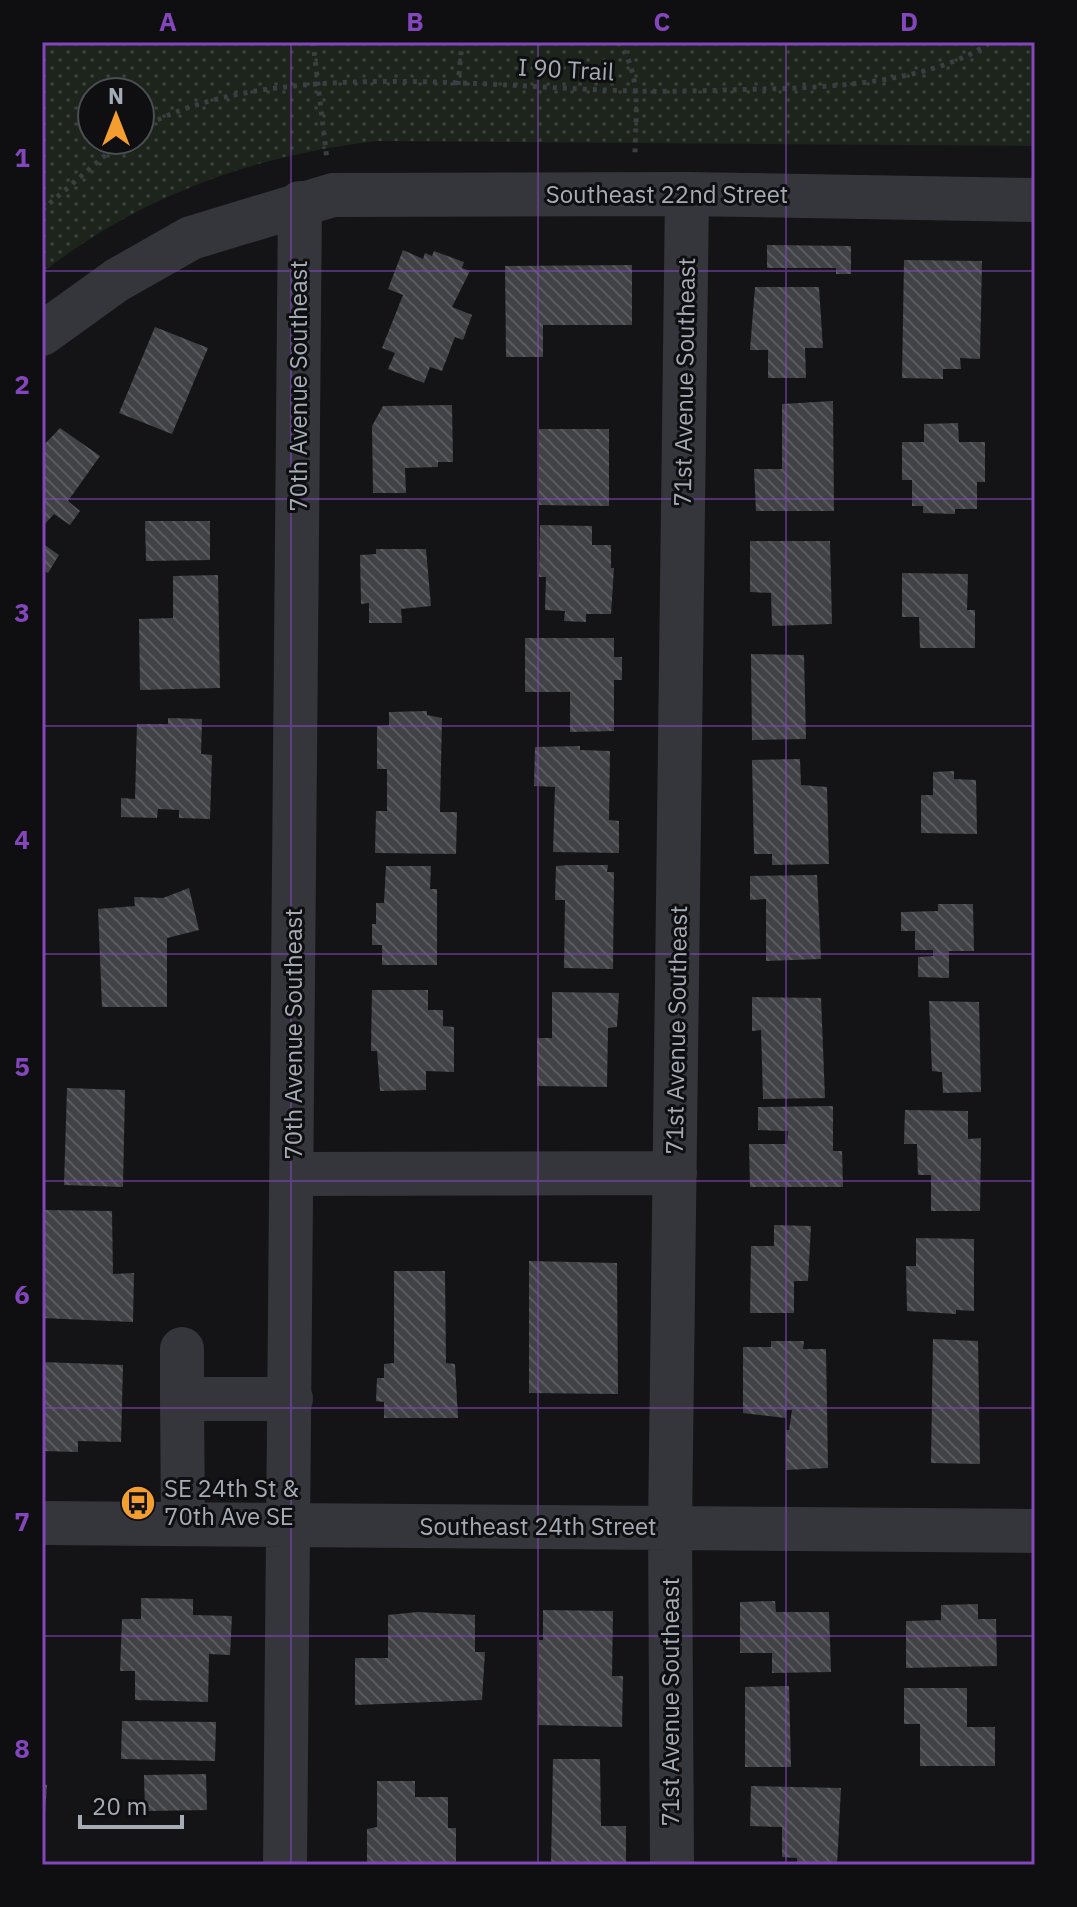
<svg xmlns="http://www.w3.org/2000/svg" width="1077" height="1907" viewBox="0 0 1077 1907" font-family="'IBM Plex Sans',sans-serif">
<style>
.green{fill:url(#green-dots);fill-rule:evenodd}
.building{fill:url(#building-back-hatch)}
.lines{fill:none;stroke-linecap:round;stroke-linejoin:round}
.path{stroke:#3b3e42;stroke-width:5;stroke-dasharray:4 6;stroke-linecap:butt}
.minor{stroke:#35363b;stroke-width:44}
.grid{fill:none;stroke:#8446bd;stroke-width:2;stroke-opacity:0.55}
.labels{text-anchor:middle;stroke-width:6;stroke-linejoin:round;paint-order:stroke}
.street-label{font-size:24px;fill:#a6acb6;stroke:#0f0f11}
.poi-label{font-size:24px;fill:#a6acb6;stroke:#0f0f11;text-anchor:start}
.neatline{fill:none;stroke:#8446bd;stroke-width:3}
.grid-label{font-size:26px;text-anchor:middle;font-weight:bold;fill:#8446bd}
</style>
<defs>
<pattern id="green-dots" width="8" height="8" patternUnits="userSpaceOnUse" patternTransform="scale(2)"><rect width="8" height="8" fill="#1c241c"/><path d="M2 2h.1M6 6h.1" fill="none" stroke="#3a413b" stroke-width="1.8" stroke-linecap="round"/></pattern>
<pattern id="building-back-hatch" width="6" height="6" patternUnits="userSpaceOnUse" patternTransform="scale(2)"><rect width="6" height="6" fill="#404246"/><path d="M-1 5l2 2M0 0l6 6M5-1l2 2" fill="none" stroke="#595b5e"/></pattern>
</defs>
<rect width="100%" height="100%" fill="#141416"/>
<path class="green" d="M42 42H1035V146L379 141C257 154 139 196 42 273ZM92 92H140V140H92Z"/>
<path class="building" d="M767 245 851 246V274H836V268H767Z
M403 250 423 259 425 253 432 256 434 251 464 262 462 268 470 271 452 307 472 315 463 340 455 337 442 371 430 367 424 383 388 369 395 353 382 348 403 295 388 289Z
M904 260 982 261 980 359 960 358 961 369H943V379L902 378Z
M632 265V325H543V357H506L505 266Z
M755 287H819L823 348H805L806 378H768V350H750Z
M155 327 208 348 172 434 119 413Z
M833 401 834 511H756L754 469H782V404Z
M452 405 453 462H438V467L405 468 406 493H373L372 426 383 406Z
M958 423 959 442H985V482H977V509H955V514L923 513V506H912V480H902V442H924V424Z
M60 428 100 456 68 501 80 511 70 525 54 514 42 527V447Z
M539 429H609V506L539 505Z
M145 521H210V560L146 561Z
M540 525 592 526V545H611V568H614L611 614H586V622L564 621 565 611 545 610 546 577H539Z
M750 541H830L832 624 772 626 771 593 750 592Z
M42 543 59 555 48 573 42 570Z
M376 549H426L431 606 401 609 402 623H369V603L361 604 360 555 376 554Z
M902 573 968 574 967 610H975V648H920L919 617H902Z
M218 575 220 688 140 690 139 619 173 618V576Z
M525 638H614V657H622V680H614V731L570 732V692H525Z
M751 654 804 655 806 739 752 740Z
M427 711V715L442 718 440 812H457L456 854 375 853 376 811H387V769H377V726L389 725V712Z
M168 718 202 719 201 754 212 755 210 819 179 818V810L158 809 157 818 121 817V798L135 799 137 724H168Z
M580 746V750L610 751 609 820 619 821V853L553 852 555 787 534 786 535 747Z
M800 759 801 785 827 787 829 864 772 865V854H754L752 760Z
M954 771V779L976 780 977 834 921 833V795H933V772Z
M570 865H608L607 872H614L613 969 564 968 565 900H555L556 866Z
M386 866H431L430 889H437V965H382V945H372V924H376V903H384Z
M817 875 821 959 766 961V899L750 900V876Z
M189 888 199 930 167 938V1007H102L98 909 135 906 134 897 163 898Z
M938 904H973L974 951H949V978L918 977V957L933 956V950H915V931H901V912L938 911Z
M372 990H428V1010H443V1026L454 1027V1072L426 1071V1090L380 1091 377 1051H371Z
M552 992 619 993 617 1027 608 1028 607 1087 537 1086V1038H552Z
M752 997 821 998 825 1098 763 1099 761 1030 752 1031Z
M929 1001 979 1002 981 1092 943 1093 942 1072 932 1071Z
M67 1088 125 1090 123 1187 64 1185Z
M833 1106V1151H842L843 1187H750L749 1144H787L788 1131 758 1130V1107Z
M905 1110 968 1111V1139L981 1138 980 1211H931V1175H918L917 1144H904Z
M43 1210 112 1211 113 1274 134 1273 133 1322 42 1318Z
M774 1225 811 1226 808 1281H794V1313H750L751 1246H774Z
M916 1238 974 1239V1311L956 1310V1314L907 1311 906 1266H916Z
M529 1261 617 1263 618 1394 529 1393Z
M394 1271H445L446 1363 455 1364 458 1418H384V1402L376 1401 377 1378H384V1364L394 1363Z
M933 1339 978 1341 980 1464 931 1463Z
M771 1341H804L803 1349H826L828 1468 786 1470V1430H789L792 1410H786V1418L743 1413V1347H771Z
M42 1362 123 1365 121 1442 78 1441V1452L42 1451Z
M141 1598 193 1599V1615L232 1616 230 1655 209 1654 208 1702 135 1700V1671H120L122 1619H141Z
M775 1601 776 1612H829L831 1672 772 1673V1653H740V1602Z
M978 1604V1619H996L997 1666 906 1668V1621L941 1620V1605Z
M543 1610 613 1611 612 1676H623L622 1727 538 1725 539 1640H543Z
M418 1612 475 1615V1652H485L482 1700 355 1705V1658H388V1615Z
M789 1686 791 1767H745V1687Z
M904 1688H967V1727H995V1766H920V1724H904Z
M122 1721 216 1722 215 1761 121 1759Z
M553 1759H600L601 1826H626V1865H551Z
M206 1774 207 1810 145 1811 144 1775Z
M377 1781H415V1797H448V1828H456V1863L367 1865V1829L377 1827Z
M42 1784 47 1785 44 1826H42Z
M751 1786 841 1788 837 1865H797V1858L782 1857V1827L750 1826Z"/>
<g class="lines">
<path class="path" d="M313 42 327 160
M618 42C643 75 635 117 635 157
M458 85 462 42
M140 129C268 56 490 88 635 91 677 92 720 90 762 89 831 88 933 82 991 42
M42 210 123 140"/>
<path class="minor" d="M42 334 117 280 191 238 333 195 687 194 1035 200
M293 1174 675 1173
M182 1349V1399
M42 1523 1035 1531
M183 1524 182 1399H291
M285 1865 300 203
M672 1865 670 1528 687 194"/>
</g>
<path class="grid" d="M291 42V1865M538 42V1865M786 42V1865M42 271H1035M42 499H1035M42 726H1035M42 954H1035M42 1181H1035M42 1408H1035M42 1636H1035"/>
<defs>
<g id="bus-disc" transform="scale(1.8)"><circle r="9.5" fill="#f39e2e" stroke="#0f0f11"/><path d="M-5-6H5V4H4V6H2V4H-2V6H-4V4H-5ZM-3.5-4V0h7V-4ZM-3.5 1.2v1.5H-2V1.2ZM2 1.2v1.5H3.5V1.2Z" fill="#111"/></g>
</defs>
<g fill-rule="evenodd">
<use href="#bus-disc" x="138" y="1503"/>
</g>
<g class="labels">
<g class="street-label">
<text transform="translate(566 70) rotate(3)" y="8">I 90 Trail</text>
<text x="667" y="203">Southeast 22nd Street</text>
<text transform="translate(685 382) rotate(-89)" y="8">71st Avenue Southeast</text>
<text transform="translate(299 386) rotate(-90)" y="8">70th Avenue Southeast</text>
<text transform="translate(677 1030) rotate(-89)" y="8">71st Avenue Southeast</text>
<text transform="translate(294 1034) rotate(-90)" y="8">70th Avenue Southeast</text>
<text x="538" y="1535">Southeast 24th Street</text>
<text transform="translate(671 1702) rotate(-90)" y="8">71st Avenue Southeast</text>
</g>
<g class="poi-label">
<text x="164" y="1497">SE 24th St &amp;<tspan x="164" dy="28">70th Ave SE</tspan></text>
</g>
</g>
<rect width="1077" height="1907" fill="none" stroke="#0f0f11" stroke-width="88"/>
<g transform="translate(116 116)"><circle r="38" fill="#0f0f11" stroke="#4b4e53" stroke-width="2"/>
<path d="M0-6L14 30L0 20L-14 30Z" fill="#f39e2e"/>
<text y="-12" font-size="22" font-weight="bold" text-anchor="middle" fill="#a6acb6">N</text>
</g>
<path d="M80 1815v12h102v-12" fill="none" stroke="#a6acb6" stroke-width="4"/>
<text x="92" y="1815" font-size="24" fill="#a6acb6" stroke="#0f0f11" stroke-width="6" paint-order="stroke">20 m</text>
<rect x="44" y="44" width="989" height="1819" class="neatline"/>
<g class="grid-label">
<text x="168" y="31">A</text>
<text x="415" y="31">B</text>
<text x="662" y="31">C</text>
<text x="909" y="31">D</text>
<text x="22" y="167">1</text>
<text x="22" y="394">2</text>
<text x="22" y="622">3</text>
<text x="22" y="849">4</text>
<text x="22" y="1076">5</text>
<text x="22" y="1304">6</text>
<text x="22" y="1531">7</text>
<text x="22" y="1758">8</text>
</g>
</svg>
